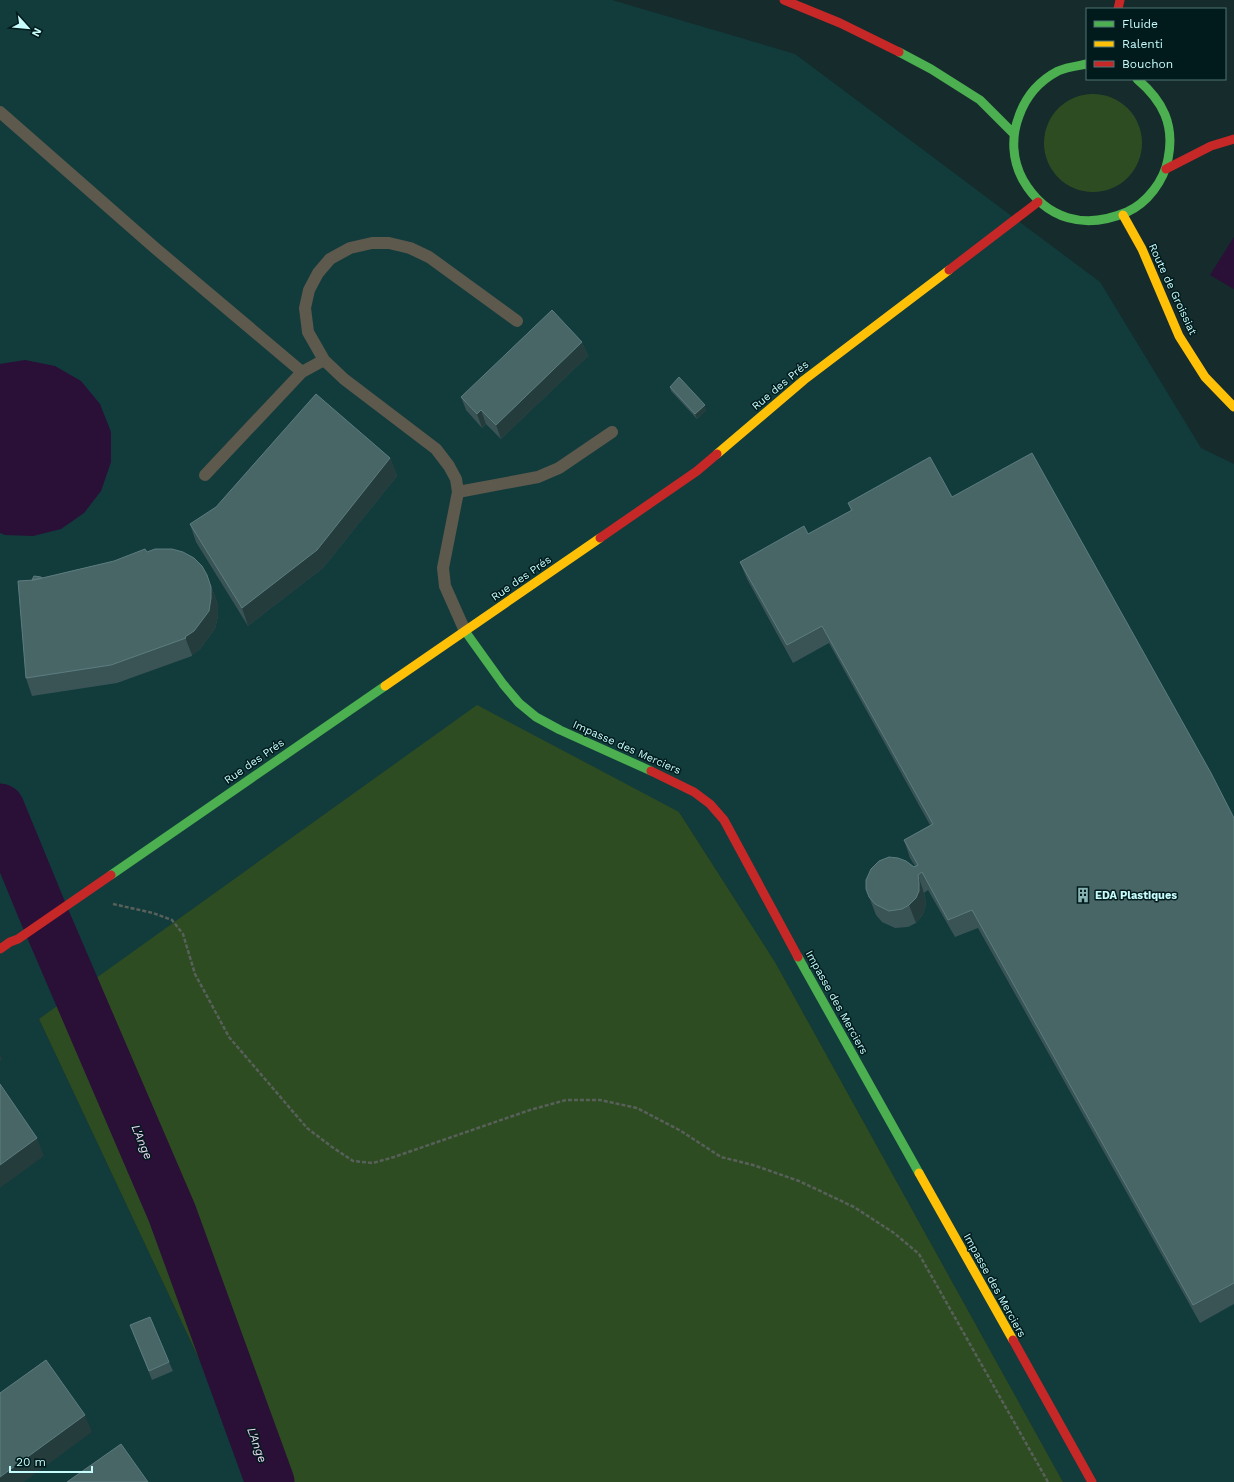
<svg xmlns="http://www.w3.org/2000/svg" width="1234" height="1482" viewBox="0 0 1234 1482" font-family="'Work Sans',sans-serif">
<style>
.built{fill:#123b3c}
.green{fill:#2e4c22}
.water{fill:#2a0f37}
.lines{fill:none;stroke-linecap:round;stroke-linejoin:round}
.river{stroke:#2a0f37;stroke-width:49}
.path{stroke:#58605a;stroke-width:2.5;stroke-dasharray:4 2;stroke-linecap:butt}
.lane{stroke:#5e594d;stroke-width:12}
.fast{stroke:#4caf50;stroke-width:9}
.slow{stroke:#ffc107;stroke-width:9}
.jam{stroke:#c62828;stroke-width:9}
.wall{fill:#3a5456}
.shaded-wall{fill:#253c3d}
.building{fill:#496667;stroke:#5c7d7f}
.labels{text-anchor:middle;stroke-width:3;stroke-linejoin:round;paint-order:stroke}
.street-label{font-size:11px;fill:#c6fcfc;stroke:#011a1b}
.poi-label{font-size:11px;font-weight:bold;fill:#c6fcfc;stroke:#011a1b;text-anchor:start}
.water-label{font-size:12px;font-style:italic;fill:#edd8f6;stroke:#011a1b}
</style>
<rect width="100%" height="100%" fill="#152b2c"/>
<path class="built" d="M0 0H612L795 54 1100 282 1201 448 1234 464V1482H1063L775 962 679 812 39 1019 257 1482H0Z"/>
<path class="green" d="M1044 143a49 49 0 1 1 98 0a49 49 0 1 1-98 0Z
M477 705 679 812 775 962 1063 1482H257L39 1019Z"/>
<path class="water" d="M1234 237V289L1210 275Z
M25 360 55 366 81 381 100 404 111 432V462L101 491 84 513 61 529 33 536 5 535 0 533V364Z"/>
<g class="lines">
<path class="river" d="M0 808 44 915 172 1213 270 1482"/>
<path class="path" d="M113 904 153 913 172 920 183 934 195 974 229 1037 307 1128 332 1147 353 1161 373 1163 394 1157 530 1110 566 1100H600L637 1108 681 1131 721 1157 753 1165 799 1181 854 1207 894 1233 919 1254 1048 1482"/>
<path class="lane" d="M0 112 155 248 302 372
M205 475 302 372 324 360
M458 492 538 477 559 468 612 432
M465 631 445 586 443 568 458 492 456 479 449 466 436 449 344 379 324 360 308 332 305 308 309 290 318 273 330 259 350 248 372 243H389L410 248 429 257 517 321"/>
<path class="fast" d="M899 52 931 69 980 100 1014 134
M1087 64C1077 66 1067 67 1058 71 1039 81 1026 96 1019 116 1011 137 1012 160 1023 180 1046 220 1085 230 1127 212 1147 203 1164 181 1168 159 1175 125 1163 101 1137 79
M465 631 503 684 519 703 536 717 560 730 651 771
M111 875 385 686
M798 957 919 1173"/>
<path class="slow" d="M1123 215 1142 249 1179 336 1205 377 1234 407
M717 454 804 380 949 270
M385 686 600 538
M919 1173 1013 1340"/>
<path class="jam" d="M784 0 840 23 899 52
M1118 9 1120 0
M1166 169 1211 146 1234 139
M949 270 1038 202
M600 538 697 471 717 454
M651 771 694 792 710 804 724 820 798 957
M0 949 10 942 18 939 111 875
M1013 1340 1092 1482"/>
</g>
<path class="wall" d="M582 342 588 356 501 439 486 424 482 428 466 410 461 397Z
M670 387 706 410 697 419 671 391Z
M390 458 397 476 323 568 248 626 196 542 190 524Z
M952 497 1234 818V1304L1200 1323 978 928 955 937 928 890 924 893 926 901 925 909 922 916 916 923 908 927 895 928 882 922 876 915 866 889 915 866 910 858 904 840 930 825 829 643 793 663 747 579 740 562 808 534 851 511 848 503Z
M147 552 207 575 218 605V616L215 629 200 649 192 655V656L117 683 32 696 26 678 32 580 114 561Z
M130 1325 169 1362 173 1371 152 1380Z"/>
<path class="shaded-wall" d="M582 342 588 356 501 439 496 425Z
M705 405 706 410 697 419 695 414Z
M481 410 486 424 482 428 477 414Z
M390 458 397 476 323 568 248 626 242 608Z
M207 575 218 605V616L215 629 200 649 192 655 185 637Z
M918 875 924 893 926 901 925 909 922 916 916 923 909 905Z
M0 1054 2 1060 0 1061Z
M37 1138 44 1156 0 1188V1165Z
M85 1415 92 1432 24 1482H0V1477Z"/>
<path class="building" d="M552 310 582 342 496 425 481 410 477 414 461 397Z
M679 377 705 405 695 414 670 387Z
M316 394 390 458 317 550 242 608 190 524 216 507Z
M1032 453 1211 773 1234 818V1283L1193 1305 972 910 948 920 922 872 918 875 919 883V891L916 898 909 905 902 909 889 911 875 904 869 897 866 889V880L871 869 879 861 889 857 898 858 906 861 914 867 918 865 904 840 933 824 822 626 787 645 740 562 804 526 808 534 852 510 848 503 930 457 952 497Z
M145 549 147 552 155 549H172L183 552 194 558 202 566 207 575 211 587V598L209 611 194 631 185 637 186 638 111 665 26 678 18 581 34 580 114 561Z
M34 576 41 577 42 578 32 580Z
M0 1084 37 1138 0 1165Z
M150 1317 169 1362 149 1371 130 1325Z
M46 1360 85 1415 0 1477V1393Z
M121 1444 148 1482H67Z"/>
<defs>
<g id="building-bare" transform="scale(1.2)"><path d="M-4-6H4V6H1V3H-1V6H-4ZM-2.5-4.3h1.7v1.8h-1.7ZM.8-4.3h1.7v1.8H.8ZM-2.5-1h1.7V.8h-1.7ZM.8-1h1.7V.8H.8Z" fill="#88b3b3" stroke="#011a1b" stroke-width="2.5" paint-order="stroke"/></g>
</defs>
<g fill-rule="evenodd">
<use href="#building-bare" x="1083" y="895"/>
</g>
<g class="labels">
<g class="street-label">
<text transform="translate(1173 289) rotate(65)" y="4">Route de Groissiat</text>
<text transform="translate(780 385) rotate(-40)" y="4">Rue des Prés</text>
<text transform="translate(521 578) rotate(-35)" y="4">Rue des Prés</text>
<text transform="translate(627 747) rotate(24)" y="4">Impasse des Merciers</text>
<text transform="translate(254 761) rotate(-35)" y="4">Rue des Prés</text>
<text transform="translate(837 1002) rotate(61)" y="4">Impasse des Merciers</text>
<text transform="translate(995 1285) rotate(61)" y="4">Impasse des Merciers</text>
</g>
<g class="poi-label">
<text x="1095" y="899">EDA Plastiques</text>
</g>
<g class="water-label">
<text transform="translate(142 1142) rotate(67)" y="4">L'Ange</text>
<text transform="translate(257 1445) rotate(70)" y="4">L'Ange</text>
</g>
</g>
<rect x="1086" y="8" width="140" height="72" fill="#011a1b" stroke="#507475"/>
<rect x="1094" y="21" width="20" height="6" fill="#4caf50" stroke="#507475"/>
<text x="1122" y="28" font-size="12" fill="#c6fcfc">Fluide</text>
<rect x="1094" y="41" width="20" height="6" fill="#ffc107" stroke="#507475"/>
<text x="1122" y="48" font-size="12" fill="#c6fcfc">Ralenti</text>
<rect x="1094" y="61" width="20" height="6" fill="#c62828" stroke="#507475"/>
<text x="1122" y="68" font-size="12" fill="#c6fcfc">Bouchon</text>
<g transform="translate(28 28) rotate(117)" stroke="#011a1b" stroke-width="3" paint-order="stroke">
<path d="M0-3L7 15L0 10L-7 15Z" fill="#c6fcfc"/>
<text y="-6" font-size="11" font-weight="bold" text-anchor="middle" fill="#c6fcfc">N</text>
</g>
<path d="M10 1466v6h82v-6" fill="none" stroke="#c6fcfc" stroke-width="2"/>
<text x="16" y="1466" font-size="12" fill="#c6fcfc" stroke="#011a1b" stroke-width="3" paint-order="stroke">20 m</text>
</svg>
